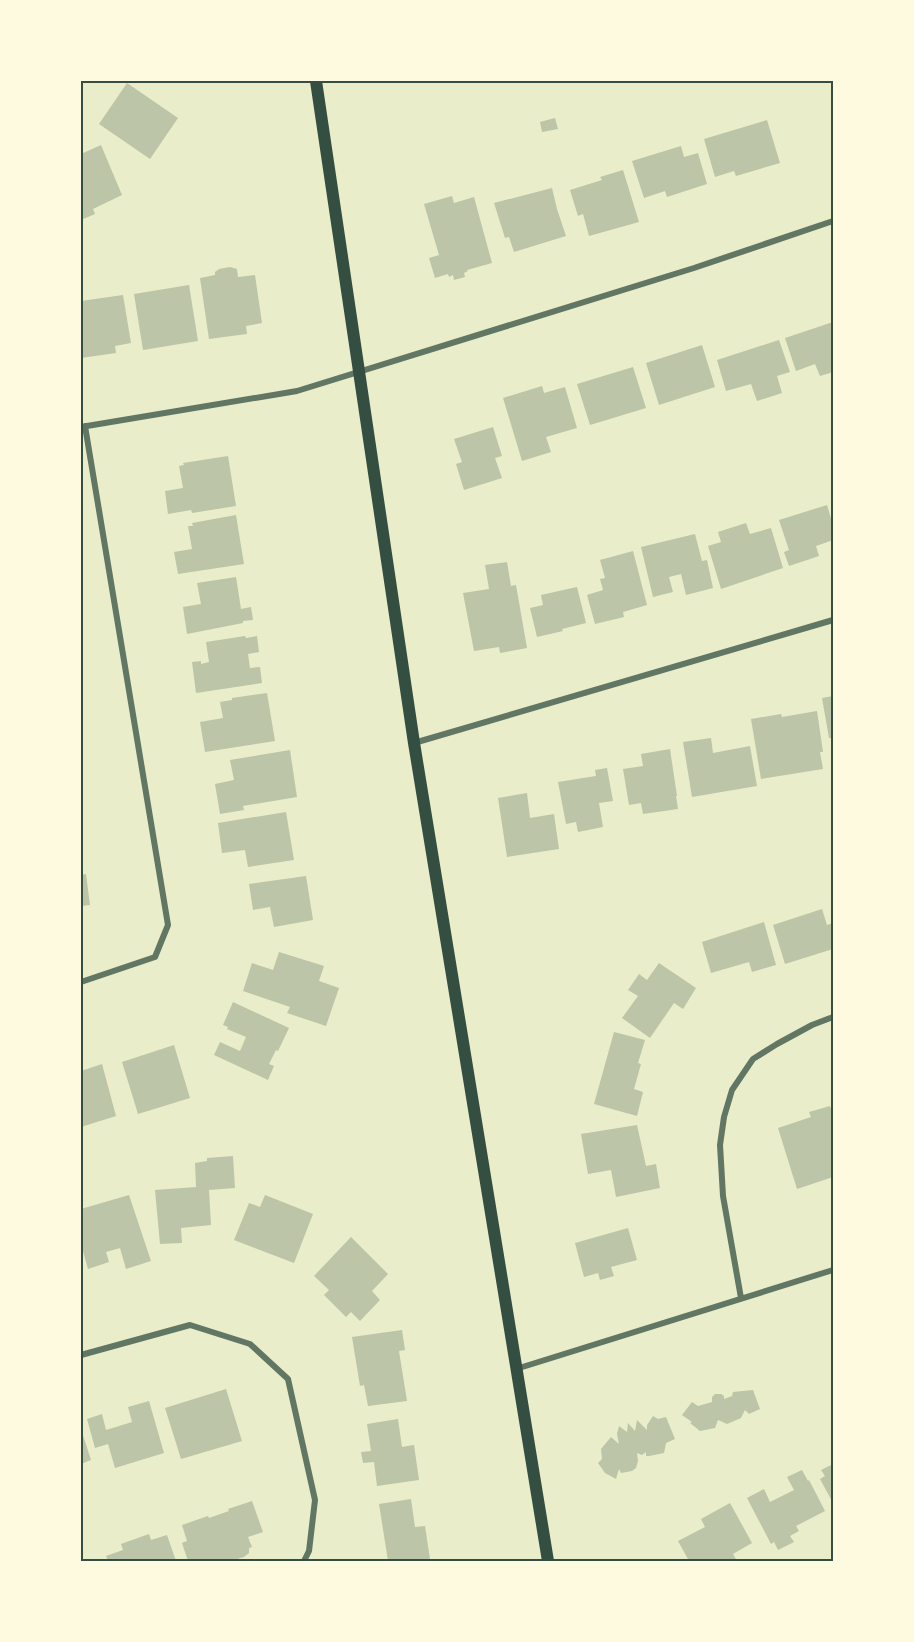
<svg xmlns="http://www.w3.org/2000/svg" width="914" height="1642" viewBox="0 0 914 1642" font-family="'Public Sans',sans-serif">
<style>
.building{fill:#bcc5a7}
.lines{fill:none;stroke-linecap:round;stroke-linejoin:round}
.minor{stroke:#617663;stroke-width:6}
.secondary{stroke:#344e41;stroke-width:12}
.neatline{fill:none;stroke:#344e41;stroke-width:2}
</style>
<rect width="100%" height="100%" fill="#e9edc9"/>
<path class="building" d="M127 83 178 118 150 159 99 124Z
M555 118 558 129 542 132 540 122Z
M767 120 780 163 736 176 734 171 715 177 704 139Z
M101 145 122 195 93 209 95 214 81 220V154Z
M681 146 684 157 698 153 707 184 667 197 665 191 644 198 632 161Z
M623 170 639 222 589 236 583 214 578 216 570 190 602 180 600 177Z
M552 188 557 209 566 236 514 252 509 237 505 238 494 203Z
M452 196 454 203 474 197 492 263 467 270 468 271 464 273 465 277 454 280 453 275 449 277 448 274 435 278 429 258 439 255 424 204Z
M230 267 237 269 238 277 255 275 262 323 246 326 247 334 209 339 200 278 215 275V272L219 269Z
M189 285 198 341 143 350 134 294Z
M123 295 131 343 115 346 116 353 81 358V301Z
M833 322V372L820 376 815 364 796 371 785 338Z
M779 340 790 372 777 376 782 393 757 401 751 384 726 391 717 360Z
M702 345 715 387 659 405 646 363Z
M633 367 646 408 590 425 577 384Z
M542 386 544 393 565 387 577 428 546 437 551 452 522 461 503 398Z
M493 427 502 456 495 458 502 478 464 490 456 464 462 462 454 439Z
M228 456 236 506 192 513 191 510 168 514 165 491 183 488 179 466 184 465 183 463Z
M827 505 833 525V540L816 546 819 556 789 566 784 552 789 550 779 520Z
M236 515 244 564 178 574 174 552 192 549 188 526H193L192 523Z
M746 523 750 534 771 528 783 568 721 589 708 546 721 542 718 532Z
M695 534 702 561 707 560 713 588 686 595 681 574 669 577 673 592 653 597 641 547Z
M633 551 647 605 623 612 624 617 595 624 587 595 603 590 600 579 605 578 600 560Z
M507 562 511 586 516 585 527 648 500 653 499 647 474 651 463 593 489 589 485 565Z
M236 577 241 609 251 607 253 620 243 621V623L187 634 183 607 201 604 197 583Z
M577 587 586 623 562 629 563 631 537 637 530 608 543 605 541 595Z
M245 636 246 638 257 636 259 652 248 654 250 668 260 667 262 683 196 693 192 662 201 661V664L209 662 206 642Z
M267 693 275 741 205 752 200 722 223 718 220 702 232 700V698Z
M833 696V738H829L822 698Z
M817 711 823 752H820L823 769 761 779 751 719 781 714 782 717Z
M711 738 713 753 750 746 757 786 692 797 683 742Z
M670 749 677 796H676L678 809 643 814 641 803 629 805 623 769 643 766 641 754Z
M290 750 297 797 243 806 244 810 220 814 215 784 234 780 230 760Z
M607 768 613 801 599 803 603 827 578 832 576 822 566 824 558 782 596 776 595 770Z
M527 793 530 818 554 814 559 849 507 857 498 798Z
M286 812 294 860 248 867 245 850 222 853 218 823Z
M86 874 90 905 81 906V875Z
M306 876 313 920 274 927 270 907 253 910 249 884Z
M822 909 827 925 833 923V949L785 964 773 925Z
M764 922 776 965 752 972 749 962 711 973 702 942Z
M279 952 324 966 319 981 339 988 326 1026 287 1013 290 1007 243 991 252 963 273 970Z
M659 963 696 988 683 1009 674 1003 650 1038 622 1018 638 996 628 990 639 974 647 980Z
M233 1002 289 1028 278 1051 276 1050 269 1064 274 1066 268 1080 214 1055 220 1042 240 1051 246 1037 227 1029 228 1027 223 1025Z
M614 1032 645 1040 638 1063 641 1064 634 1089 643 1092 637 1116 594 1104Z
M174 1045 190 1098 138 1114 122 1062Z
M102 1064 116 1116 81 1127V1071Z
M830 1106 833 1114V1177L797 1189 778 1128 811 1117 809 1112Z
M637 1125 646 1166 656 1164 660 1188 616 1197 611 1170 588 1174 581 1134Z
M233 1156 235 1188 209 1190 211 1225 181 1228 182 1243 160 1244 155 1190 196 1187 195 1163 207 1161V1158Z
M129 1195 151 1261 126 1269 120 1248 106 1252 109 1262 88 1269 81 1244V1209Z
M265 1195 313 1214 294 1263 234 1240 249 1203 260 1207Z
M628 1228 637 1260 611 1267 614 1276 600 1280 598 1273 584 1277 575 1243Z
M351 1237 388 1274 372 1291 380 1300 360 1321 351 1312 346 1317 324 1295 329 1290 314 1276Z
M402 1330 405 1350 399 1351 407 1401 368 1406 364 1385 360 1386 352 1337Z
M226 1389 242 1441 181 1459 165 1408Z
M753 1390 760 1409 749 1414 745 1410 741 1418 727 1424 718 1420 715 1428 700 1431 690 1423 692 1422 682 1415 692 1402 698 1406 712 1402V1397L715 1394H721L724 1396V1399L732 1396 733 1392Z
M149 1401 164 1453 115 1468 108 1444 95 1448 87 1419 102 1414 106 1430 132 1422 128 1407Z
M653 1416 658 1419 666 1417 675 1439 666 1443 664 1453 649 1456H646V1452L642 1455 637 1453 638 1461 636 1468 632 1471 621 1473 619 1469 616 1479 605 1473 598 1463 602 1459 601 1449 611 1437 619 1444 617 1434 619 1426 627 1432 628 1423 635 1431 637 1420 647 1430V1425Z
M398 1419 402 1447 414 1445 419 1480 377 1486 374 1462 363 1463 361 1452 371 1451 367 1424Z
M81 1429 91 1460 81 1464Z
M833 1464V1503L820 1479 825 1476 821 1470Z
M802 1470 808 1481 809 1480 825 1511 796 1526 799 1531 790 1536 794 1542 778 1550 774 1542 771 1544 747 1498 764 1489 770 1502 794 1490 787 1477Z
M411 1499 415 1527 425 1526 430 1559 419 1561H388L379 1504Z
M252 1501 263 1532 248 1537 252 1547 249 1548V1553L244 1557 237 1559 238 1561H188L182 1543 187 1541 182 1525 208 1516 209 1518 229 1511 228 1509Z
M730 1503 752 1543 733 1554 737 1561H705V1560L689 1561 678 1541 705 1527 701 1519Z
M149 1534 151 1540 167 1535 176 1561H108L106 1556 123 1550 121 1544Z"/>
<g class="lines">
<path class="minor" d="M81 427 297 391 694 268 833 221
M414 743 833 620
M81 982 155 957 168 925 85 426
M741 1298 723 1196 720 1145 724 1117 732 1090 753 1059 777 1044 812 1025 833 1017
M81 1355 190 1325 250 1344 288 1379 315 1500 309 1551 304 1561
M516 1369 833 1270"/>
<path class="secondary" d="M316 81 414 743 548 1561"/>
</g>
<rect width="914" height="1642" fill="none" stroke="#fefae0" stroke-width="165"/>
<rect x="82" y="82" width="750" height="1478" class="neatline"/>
</svg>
